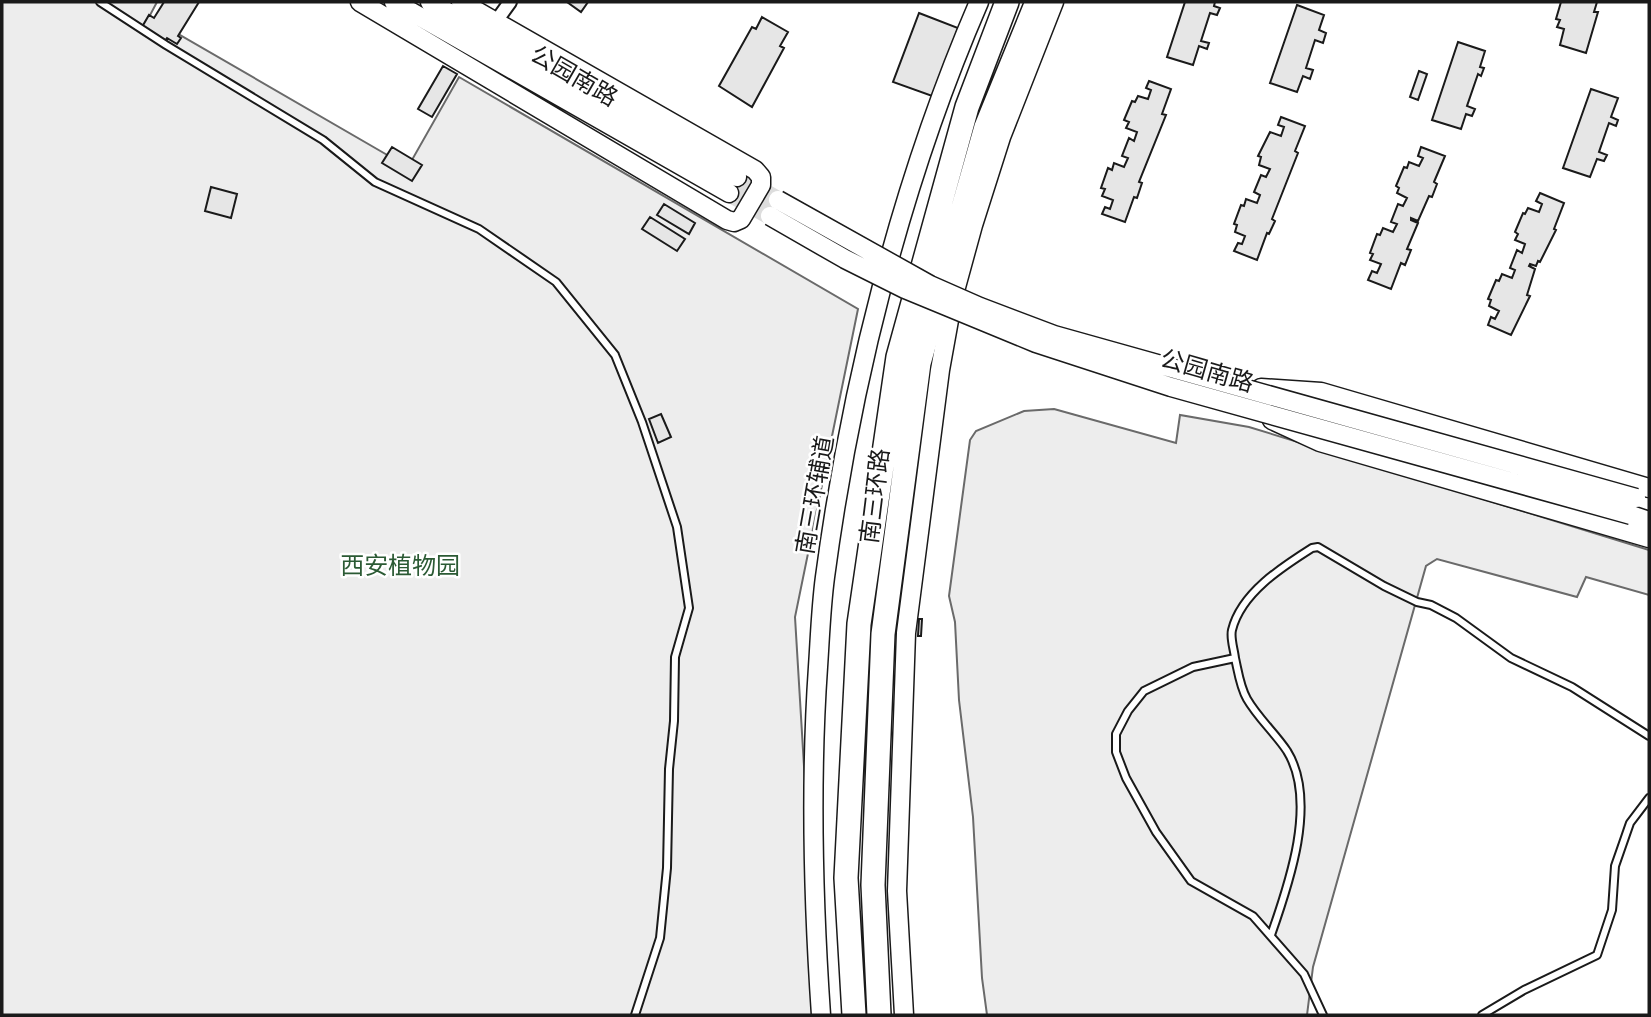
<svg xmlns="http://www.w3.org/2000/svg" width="1651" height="1017" viewBox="0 0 1651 1017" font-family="'Fira Sans Condensed','Noto Sans SC',sans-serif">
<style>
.built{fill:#ededed;stroke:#6a6a6a;stroke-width:2}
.building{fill:#e6e6e6;stroke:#1a1a1a;stroke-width:2}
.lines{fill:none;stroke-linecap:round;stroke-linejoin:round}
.secondary-tunnel{stroke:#ddd;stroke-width:18;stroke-dasharray:18 9;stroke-linecap:butt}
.lane-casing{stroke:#1a1a1a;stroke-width:10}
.street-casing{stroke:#1a1a1a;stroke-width:16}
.secondary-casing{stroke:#1a1a1a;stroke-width:21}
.highway-casing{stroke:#1a1a1a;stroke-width:26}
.lane{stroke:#fff;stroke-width:6}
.street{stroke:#fff;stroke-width:12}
.secondary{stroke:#fff;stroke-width:18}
.highway{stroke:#fff;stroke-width:23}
.secondary-bridge-casing{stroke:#1a1a1a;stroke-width:21;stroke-linecap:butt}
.secondary-bridge{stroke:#fff;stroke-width:18}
.labels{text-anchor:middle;stroke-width:5;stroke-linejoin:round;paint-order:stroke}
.street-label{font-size:24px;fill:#1a1a1a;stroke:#fff}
.park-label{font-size:24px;fill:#2b5a34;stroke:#fff}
</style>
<rect width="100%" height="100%" fill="#fff"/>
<path class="built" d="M2 2H157L149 17 408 167 459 77 858 309 795 617 819 1015H2Z
M1054 409 1176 443 1180 415 1249 427 1649 550V595L1586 577 1577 597 1437 559 1426 566 1313 967 1307 1015H987L982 978 973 817 959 700 955 622 949 596 970 440 976 431 1024 411Z"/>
<path class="building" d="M164 2H199L178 36 181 38 177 44 167 38 165 41 142 27 149 15 154 18Z
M567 2H588L581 12Z
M1185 2H1215L1214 6 1220 8 1217 15 1210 13 1201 41 1209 43 1207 49 1199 46 1193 65 1167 57Z
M1561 2H1597L1594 12H1598L1586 53 1560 45 1564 29 1557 27 1560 20 1556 19Z
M1297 5 1324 15 1319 30 1326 33 1323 43 1315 40 1306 68 1313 70 1310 79 1303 76 1297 92 1270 83Z
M919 13 958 28 935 97 893 82Z
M762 17 788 32 780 46 784 48 752 107 719 86 752 27 756 29Z
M1458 42 1485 51 1480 67 1484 68 1481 76 1478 74 1467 106 1475 109 1472 116 1466 114 1461 129 1432 120Z
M443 66 457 74 432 117 418 109Z
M1419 71 1427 74 1418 100 1410 97Z
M1149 81 1171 89 1162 114 1166 115 1139 182 1142 183 1137 198 1134 197 1125 222 1102 214 1105 207 1110 209 1113 200 1102 196 1105 189 1101 188 1108 168 1112 170 1114 163 1124 167 1128 158 1122 156 1129 138 1134 141 1137 132 1126 128 1129 122 1124 120 1132 101 1135 102 1138 96 1148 99 1151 90 1146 88Z
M1591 89 1618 98 1611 117 1618 120 1616 126 1609 123 1599 152 1607 155 1604 161 1597 159 1590 177 1563 168Z
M1281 117 1305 126 1295 151 1298 153 1272 219 1275 221 1269 234 1267 233 1257 260 1234 251 1238 243 1242 244 1245 236 1235 232 1237 225 1234 224 1241 205 1244 206 1246 199 1257 203 1260 195 1254 192 1261 175 1266 177 1270 169 1259 165 1261 157 1258 156 1270 132 1281 136 1284 127 1278 125Z
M392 147 422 165 412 181 382 163Z
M1421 147 1445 156 1434 182 1437 184 1432 197 1429 196 1418 221 1411 218V220L1418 223 1407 249 1411 250 1405 265 1401 263 1391 289 1368 280 1372 271 1377 273 1381 264 1370 260 1373 254 1370 253 1377 234 1380 235 1383 228 1393 232 1397 224 1391 222 1398 204 1403 206 1407 198 1397 193 1399 188 1396 186 1404 167 1407 168 1409 162 1419 166 1423 158 1418 156Z
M211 187 237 194 231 218 205 211Z
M1540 193 1564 203 1554 229 1556 230 1540 262 1538 261 1536 266 1530 264 1529 266 1535 269 1527 295 1530 296 1511 335 1488 325 1491 317 1495 319 1499 311 1489 306 1491 300 1488 299 1496 280 1499 281 1502 274 1512 278 1515 270 1510 268 1517 250 1522 253 1525 244 1515 240 1518 234 1515 232 1523 213 1525 214 1528 208 1539 212 1542 204 1536 201Z
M664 204 695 223 689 234 657 215Z
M650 217 685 239 677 251 642 229Z
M661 414 671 437 658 443 649 419Z
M919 619H922L921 636H918Z"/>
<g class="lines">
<path class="secondary-tunnel" d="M737 177 778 200
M729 193 770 216"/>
<g class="lane-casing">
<path id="lane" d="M100 2 166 45 323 140 375 182 479 229 556 282 615 355 642 422 677 527 689 608 675 657 674 721 669 769 667 868 660 938 635 1015
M1235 658C1238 671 1240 687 1247 699 1258 718 1275 733 1287 751 1318 801 1289 884 1271 935
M1323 1015 1304 974 1253 916 1191 881 1156 832 1126 778 1116 752V734L1128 711 1144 691 1193 667 1235 658C1234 649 1230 638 1232 630 1241 593 1282 567 1312 548L1318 547 1384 586 1417 602 1431 605 1456 618 1511 658 1572 687 1649 736
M1482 1015 1524 990 1597 955 1612 910 1615 866 1630 823 1649 798"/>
</g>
<g class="street-casing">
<path id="street" d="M495 23 510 2"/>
</g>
<g class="secondary-casing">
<path id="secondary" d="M360 2 727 220 734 222 741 219 761 185V177L755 170 461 2
M394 2 729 193
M430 2 737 177
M1261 388 1321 392 1649 488
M1272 420 1320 442 1649 538
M1631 515 1649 521
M821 1015C813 899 810 783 818 667 820 637 821 607 825 577 851 383 901 182 979 2
M904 1015 897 891 906 633 940 370 953 298 973 225 1001 137 1054 2"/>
</g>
<g class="highway-casing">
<path id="highway" d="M854 1015 846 878 859 624 898 357 967 107 1007 2
M879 1015 873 885 883 634 919 363 986 127 1037 2"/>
</g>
<use href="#lane" class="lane"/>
<use href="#street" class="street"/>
<use href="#secondary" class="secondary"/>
<use href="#highway" class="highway"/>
<g class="secondary-bridge-casing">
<path id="secondary-bridge" d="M778 200 930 285 980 307 1054 335 1636 498
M770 216 845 259 905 289 1036 343 1171 387 1631 515"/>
</g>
<use href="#secondary-bridge" class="secondary-bridge"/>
</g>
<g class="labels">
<g class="street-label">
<text transform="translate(574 76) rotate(30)" y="8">公园南路</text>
<text transform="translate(1207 371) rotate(16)" y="8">公园南路</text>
<text transform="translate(815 495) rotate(-80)" y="8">南三环辅道</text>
<text transform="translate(875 496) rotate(-83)" y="8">南三环路</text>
</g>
<g class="park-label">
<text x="400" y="574">西安植物园</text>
</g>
</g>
<rect width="1651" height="1017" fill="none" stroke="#1a1a1a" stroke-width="7"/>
</svg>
